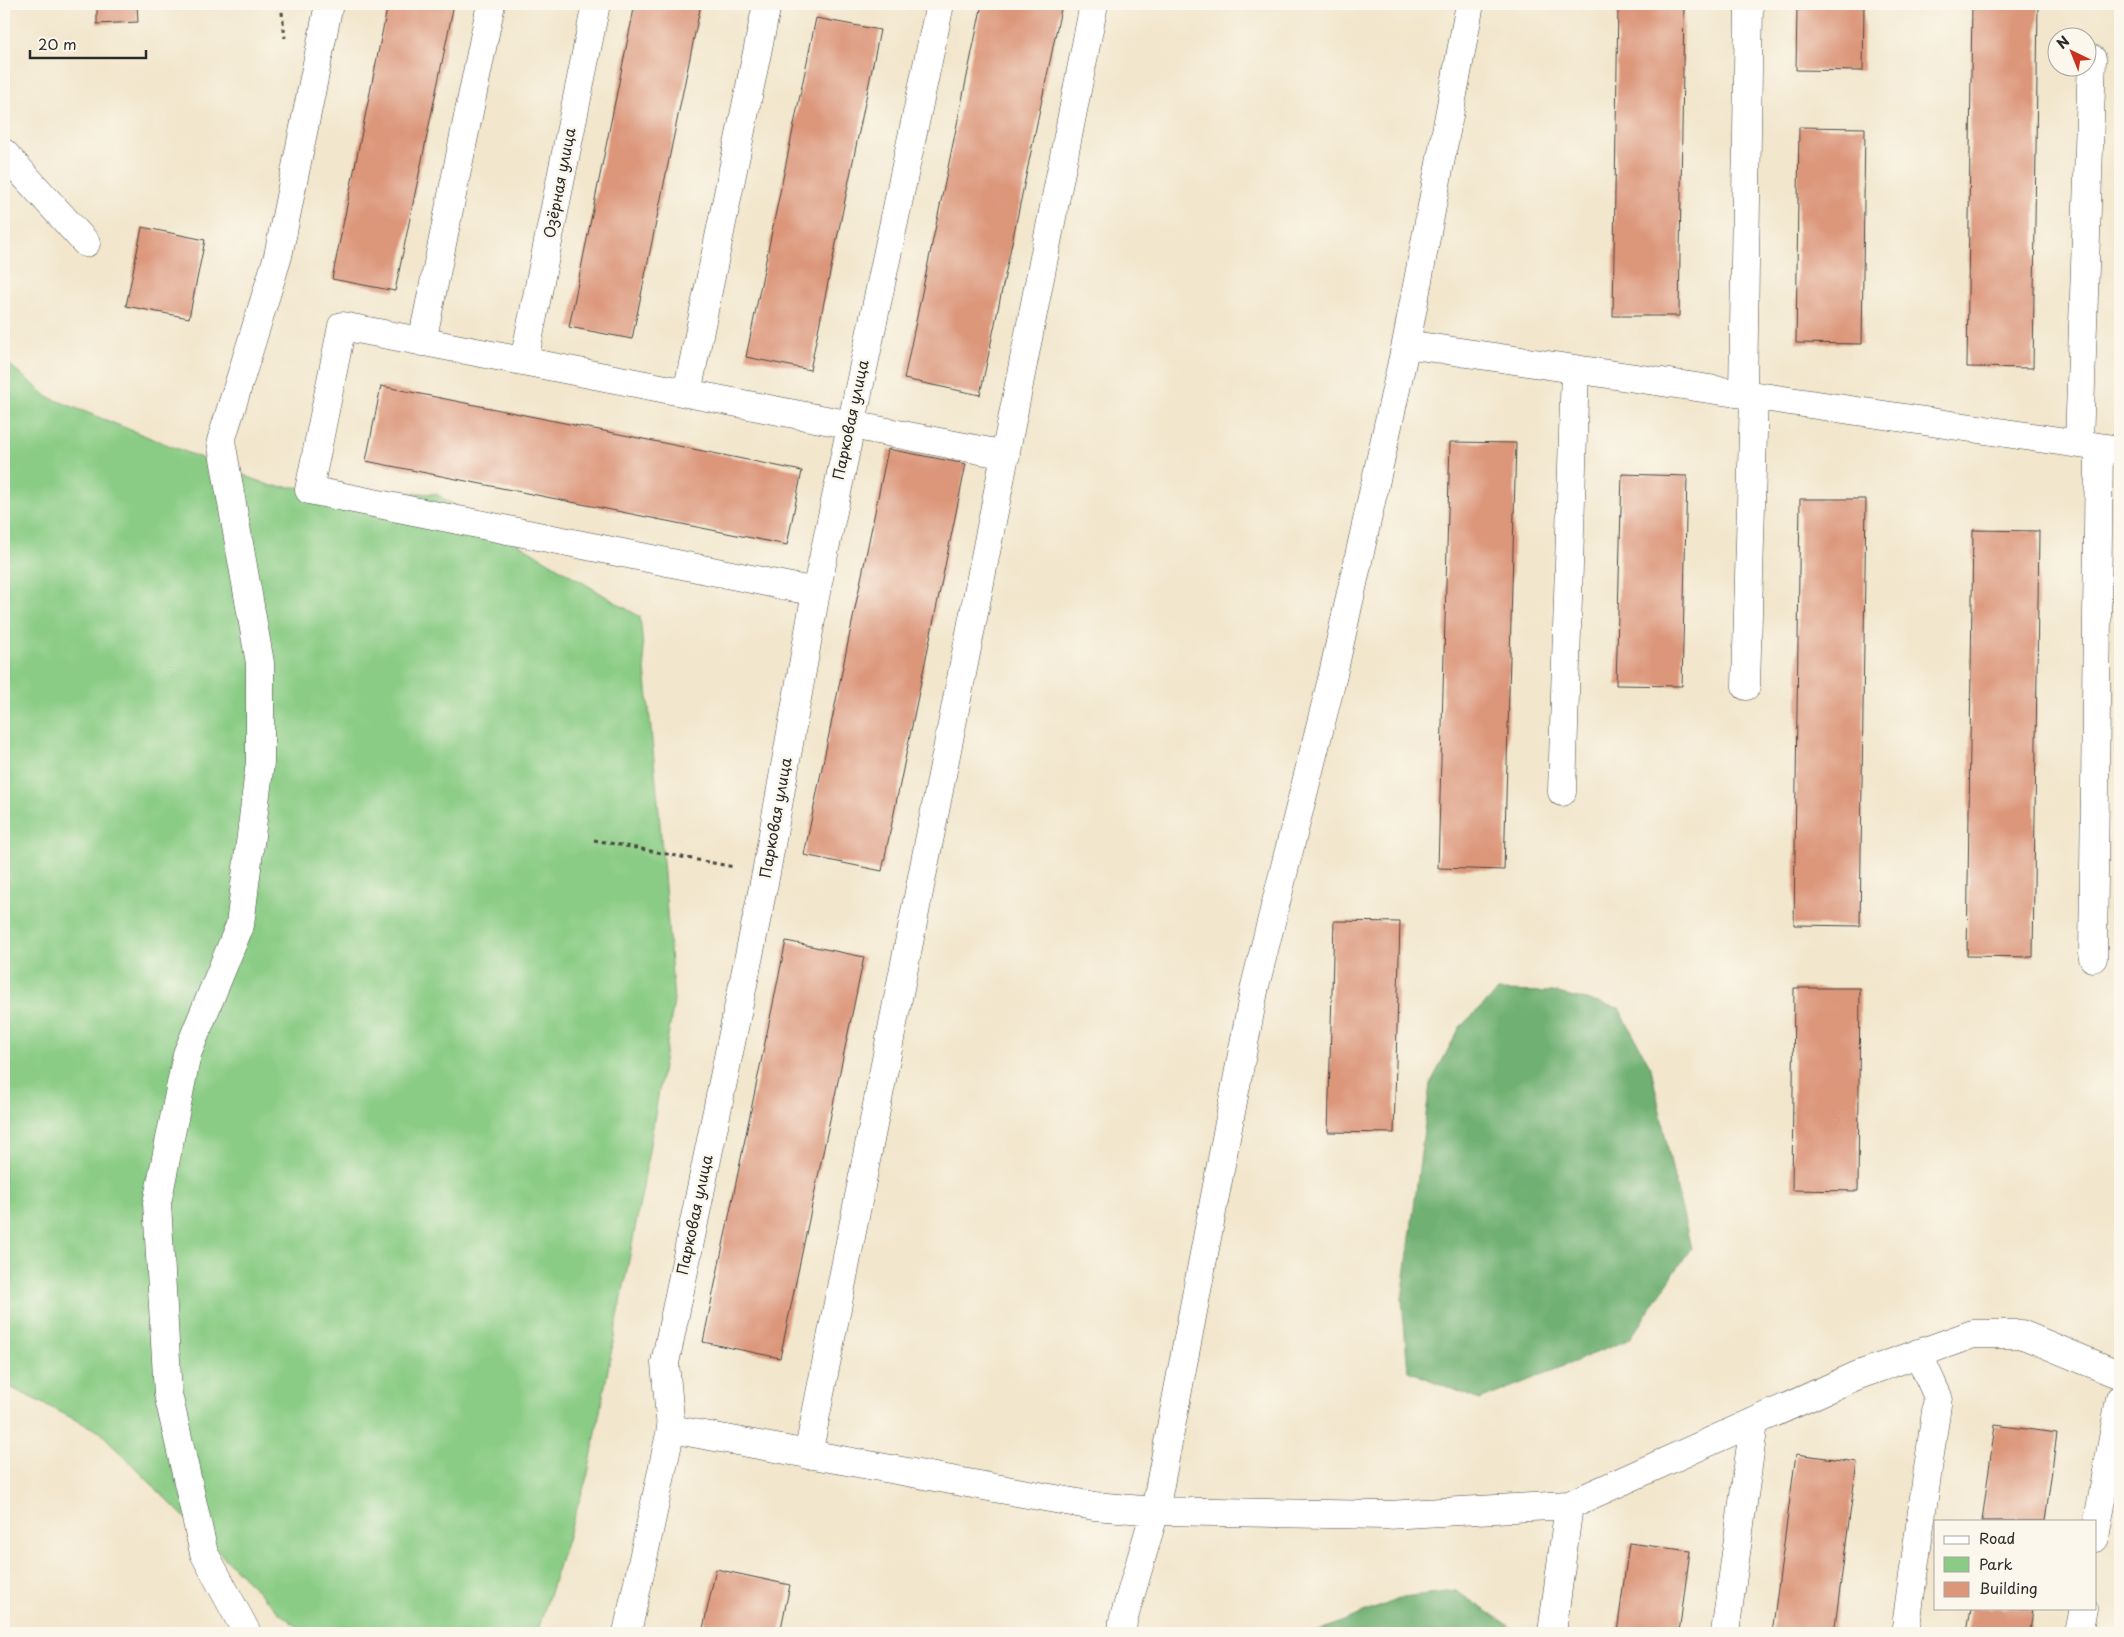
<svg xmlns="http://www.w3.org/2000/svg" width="2124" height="1637" viewBox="0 0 2124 1637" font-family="'Playpen Sans',sans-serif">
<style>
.green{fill:#8acc85;stroke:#5a7c58}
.forest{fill:#6fb072;stroke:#4d6e4e}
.building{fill:#dc967a}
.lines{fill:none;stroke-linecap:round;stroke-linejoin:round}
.minor-casing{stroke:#494743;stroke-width:29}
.path{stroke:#494743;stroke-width:3;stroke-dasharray:4 4;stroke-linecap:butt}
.minor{stroke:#fff;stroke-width:28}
.labels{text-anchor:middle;stroke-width:5;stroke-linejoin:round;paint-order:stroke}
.street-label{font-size:15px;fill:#2b2b2b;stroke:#fbf7ec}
</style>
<rect width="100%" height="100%" fill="#fbf7ec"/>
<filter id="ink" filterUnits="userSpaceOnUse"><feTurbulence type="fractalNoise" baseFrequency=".02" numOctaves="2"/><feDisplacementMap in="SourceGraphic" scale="10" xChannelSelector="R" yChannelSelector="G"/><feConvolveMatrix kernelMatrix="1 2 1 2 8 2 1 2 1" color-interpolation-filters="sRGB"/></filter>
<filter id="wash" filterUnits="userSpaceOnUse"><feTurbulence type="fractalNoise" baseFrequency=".0096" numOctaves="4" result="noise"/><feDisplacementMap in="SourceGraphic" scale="20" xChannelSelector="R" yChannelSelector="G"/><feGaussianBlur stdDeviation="1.12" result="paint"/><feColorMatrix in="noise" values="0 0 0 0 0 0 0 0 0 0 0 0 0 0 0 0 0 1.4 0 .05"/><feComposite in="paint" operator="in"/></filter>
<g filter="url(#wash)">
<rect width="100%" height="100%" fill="#f2e6cc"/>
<path class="green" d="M4 360 48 397 271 486 436 494 640 617 659 812 674 1001 642 1192 588 1474 537 1633H304L277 1611 100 1432 4 1384Z"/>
<path class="forest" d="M1498 991 1554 992 1619 1008 1651 1068 1673 1173 1691 1248 1630 1339 1480 1400 1408 1371 1402 1299 1430 1084 1460 1027Z
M1456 1591 1520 1633H1314L1403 1597Z"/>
<g id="blocks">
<path class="building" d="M97 4H137L138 22 97 24Z
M388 4H454L395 291 332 279Z
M635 4H701L632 339 569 327Z
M982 4H1062L980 395 904 379Z
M1618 4H1684L1679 316H1613Z
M1797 4H1864L1863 71 1796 70Z
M1972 4H2038L2033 368 1967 367Z
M816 18 880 30 810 370 746 357Z
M1799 127 1865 128 1862 344 1796 343Z
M142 227 205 240 189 318 126 306Z
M381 386 802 471 787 545 366 461Z
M1450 442 1516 443 1504 870 1438 868Z
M888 449 966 464 882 871 804 855Z
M1622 474 1687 476 1682 686 1616 685Z
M1800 499H1866L1860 926 1794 925Z
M1973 530 2039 531 2033 957 1967 956Z
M1334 921 1400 922 1394 1133 1328 1132Z
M786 941 864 957 780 1358 703 1342Z
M1794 988H1860L1858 1191 1792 1190Z
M1995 1425 2057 1433 2045 1521H1982Z
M1796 1454 1857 1462 1834 1633H1772Z
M1629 1543 1690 1551 1679 1633H1617Z
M716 1569 790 1585 780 1633H702Z
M1971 1608H2033L2030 1633H1967Z"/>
</g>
</g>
<g filter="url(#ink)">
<use href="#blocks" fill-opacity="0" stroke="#494743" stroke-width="1"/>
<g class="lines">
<g class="minor-casing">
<path id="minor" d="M4 153 86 243
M422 342 491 4
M1406 344 2120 450
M524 361 596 4
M687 393 767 4
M1743 394 1749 4
M2079 443 2092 59
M816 592 309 490 342 326 1006 455
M1746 686 1754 396
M1562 792 1575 369
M2093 958 2099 447
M671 1429 1094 1506 1155 1511 1387 1515 1569 1505 1856 1376 1973 1334H2021L2120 1375
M808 1455 1094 4
M2095 1538 2120 1399
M247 1633 204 1553 168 1394 157 1203 187 1054 240 925 260 762V663L221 441 278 256 329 4
M627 1633 671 1429 665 1363 766 873 816 592 940 4
M1122 1633 1123 1621 1155 1511 1255 986 1331 683 1406 344 1470 4
M1552 1633 1569 1505
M1725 1633 1754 1423
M1905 1633 1938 1397 1918 1353
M2078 1633 2083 1608"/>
</g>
<path class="path" d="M281 4 285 38
M594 840 734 867"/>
<use href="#minor" class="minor"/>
</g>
</g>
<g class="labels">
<g class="street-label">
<text transform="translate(560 183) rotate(-79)" y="5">Озёрная улица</text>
<text transform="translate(851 420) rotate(-78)" y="5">Парковая улица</text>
<text transform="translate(776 818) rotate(-80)" y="5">Парковая улица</text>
<text transform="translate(695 1215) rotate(-78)" y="5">Парковая улица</text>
</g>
</g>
<rect width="2124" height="1637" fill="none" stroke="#fbf7ec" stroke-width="20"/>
<rect x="1934" y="1520" width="162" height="90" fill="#fbf7ec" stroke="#a8a59f"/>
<rect x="1944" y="1536" width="25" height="8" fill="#ffffff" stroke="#a8a59f"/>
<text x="1979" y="1544" font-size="15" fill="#2b2b2b">Road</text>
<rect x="1944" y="1557" width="25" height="15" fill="#8acc85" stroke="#a8a59f"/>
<text x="1979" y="1570" font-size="15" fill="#2b2b2b">Park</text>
<rect x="1944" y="1582" width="25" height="15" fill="#dc967a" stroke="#a8a59f"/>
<text x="1979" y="1594" font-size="15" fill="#2b2b2b">Building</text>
<g transform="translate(2072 52) rotate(317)"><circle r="24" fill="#fbf7ec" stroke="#a8a59f"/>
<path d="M0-4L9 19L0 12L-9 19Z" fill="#c8321e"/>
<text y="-8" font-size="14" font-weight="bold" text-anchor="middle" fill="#2b2b2b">N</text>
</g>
<path d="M30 50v8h116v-8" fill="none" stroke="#2b2b2b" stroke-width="2.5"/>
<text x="38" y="50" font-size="15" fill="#2b2b2b" stroke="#fbf7ec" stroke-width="4" paint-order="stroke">20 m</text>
</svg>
